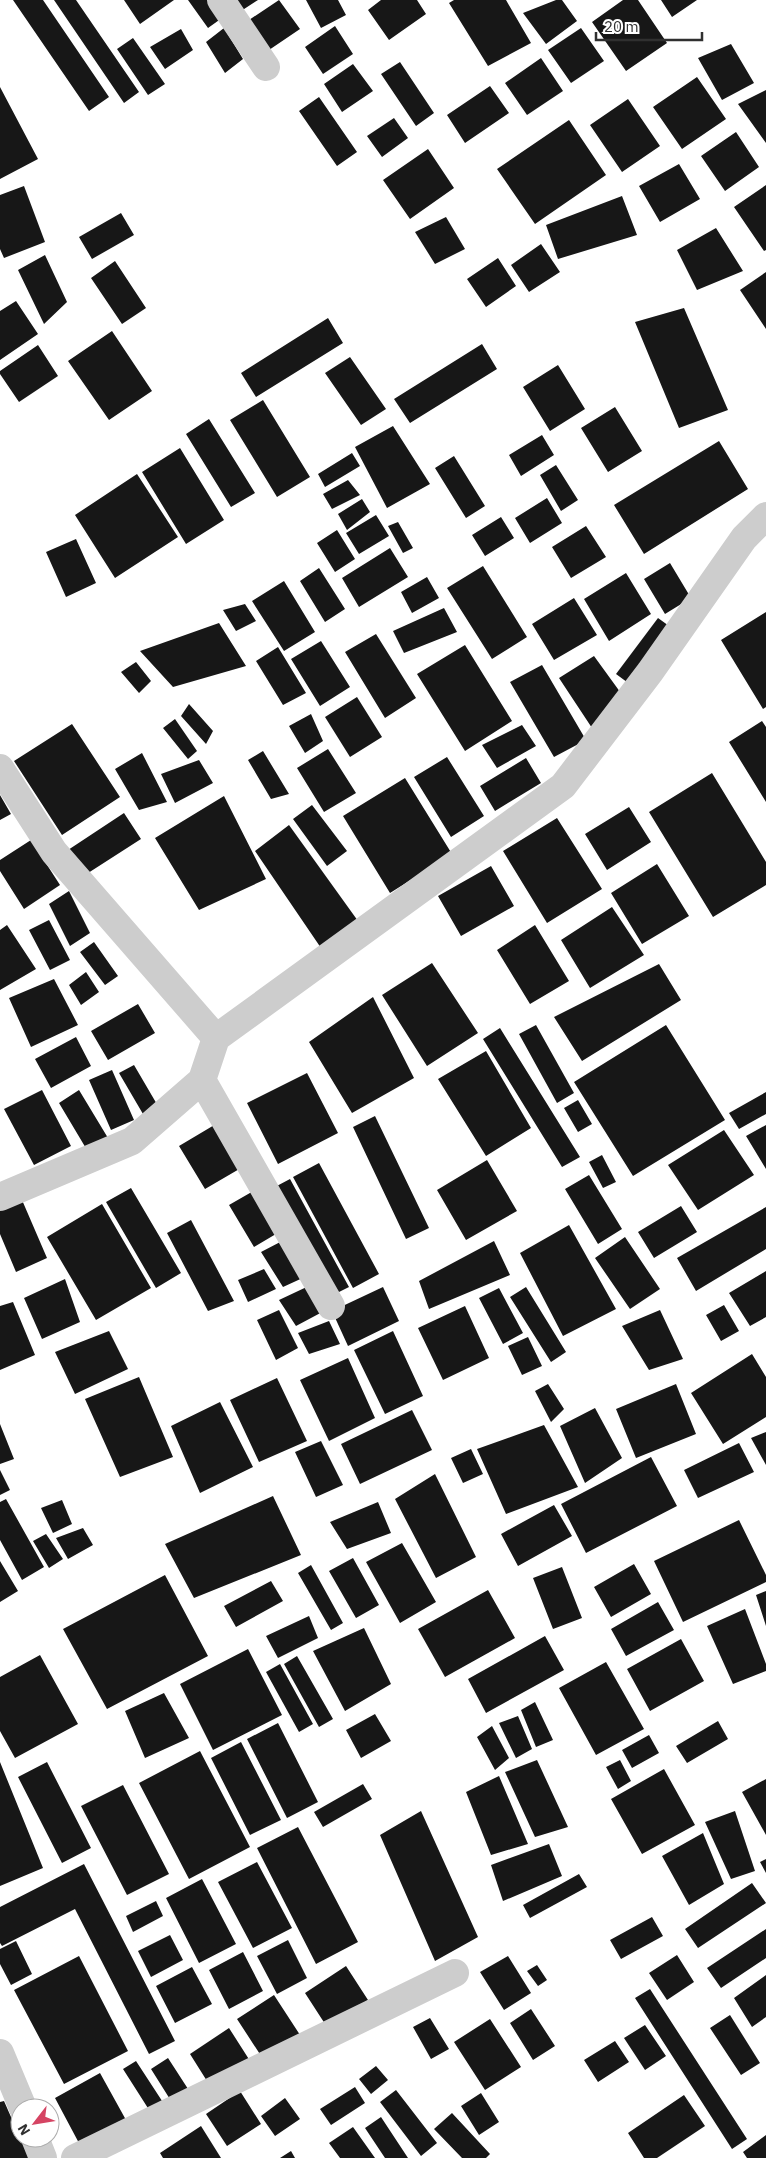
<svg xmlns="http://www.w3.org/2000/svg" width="766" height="2158" viewBox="0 0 766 2158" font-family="'IBM Plex Sans',sans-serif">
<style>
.building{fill:#171717}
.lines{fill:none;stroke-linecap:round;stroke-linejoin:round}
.minor{stroke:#cdcdcd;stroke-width:28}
</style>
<rect width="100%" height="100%" fill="#fff"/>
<path class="building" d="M13 0H43L109 97 89 111Z
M54 0H76L139 92 124 103Z
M124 0H174L140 24Z
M188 0H210L222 18 208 28Z
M233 0H258L241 11Z
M279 0 300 29 269 50 249 20Z
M306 0H338L346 15 321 28Z
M381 0H417L426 14 389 40 368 10Z
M454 0H506L531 43 488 66 449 3Z
M556 0H562L577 21 546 44 523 13Z
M623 0H638L667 43 626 71 592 22Z
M661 0H697L672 17Z
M335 26 353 54 323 74 305 47Z
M224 28 243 59 225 73 206 42Z
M581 28 604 61 571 83 548 50Z
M181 29 193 50 165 69 150 47Z
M133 38 165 84 148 95 117 49Z
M731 44 754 83 722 100 698 58Z
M541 58 563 91 527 115 505 83Z
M400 62 434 113 416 126 381 74Z
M353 64 373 91 342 112 324 84Z
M697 77 726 119 682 149 653 107Z
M490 86 509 113 465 143 447 115Z
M0 87 38 159 0 179Z
M766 90V143L738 104Z
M319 97 357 152 337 166 299 111Z
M628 99 660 146 622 172 590 125Z
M394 118 408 138 382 157 367 136Z
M569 120 606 175 535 224 497 169Z
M736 132 759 167 725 191 701 156Z
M428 149 454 188 410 219 383 180Z
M679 164 700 199 660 222 639 186Z
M766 185V250L764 251 734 207Z
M24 186 45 242 4 258 0 249V195Z
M622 196 637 235 558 259 546 225Z
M121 213 134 235 92 259 79 237Z
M446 217 465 249 435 264 415 232Z
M716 228 743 271 697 290 677 250Z
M541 244 560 272 529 292 511 265Z
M45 255 67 302 44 324 18 270Z
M498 258 516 286 486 307 467 279Z
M115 261 146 308 122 324 91 278Z
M766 272V329L740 290Z
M16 301 38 334 0 360V311Z
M684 308 728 410 679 428 635 322Z
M328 318 343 343 256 397 241 373Z
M112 331 152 391 109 420 68 361Z
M482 344 497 369 410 423 394 399Z
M38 345 58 376 19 402 0 374V371Z
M350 357 386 409 361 425 325 373Z
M558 365 585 409 550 431 523 387Z
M263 400 310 477 277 497 230 420Z
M615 407 642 451 608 472 581 428Z
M209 419 255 493 231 507 186 434Z
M393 426 430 484 387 508 355 447Z
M542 435 554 455 521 476 509 455Z
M719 441 748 489 644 554 614 505Z
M180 448 224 520 186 544 142 472Z
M352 453 360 466 325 487 318 474Z
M454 456 485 506 466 518 435 468Z
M556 465 578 500 561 511 540 475Z
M137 474 178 537 115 578 75 515Z
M348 480 360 495 332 509 323 494Z
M547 498 562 523 530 543 515 518Z
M362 499 370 512 347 530 338 514Z
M376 515 389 536 359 554 346 533Z
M501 517 514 538 485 556 472 535Z
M398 522 413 548 403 553 388 526Z
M586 526 606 557 571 578 552 547Z
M337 530 355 559 335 572 317 543Z
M76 539 96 583 66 597 46 552Z
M390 548 408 577 359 607 342 578Z
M670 563 691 598 665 614 644 579Z
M483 566 527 637 492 659 447 588Z
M319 568 345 609 325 622 300 581Z
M626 573 651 614 609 641 584 599Z
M427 577 439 598 412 613 401 592Z
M284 581 315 632 284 651 252 601Z
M574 598 597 635 554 660 532 624Z
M245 604 256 621 236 631 223 610Z
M444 608 457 632 404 653 393 631Z
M766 612V707L763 709 721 640Z
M658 618 676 631 635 688 616 674Z
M219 623 246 666 173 687 140 651Z
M376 634 416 698 385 718 345 652Z
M321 641 350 687 320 706 291 659Z
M465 645 512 721 465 751 417 674Z
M278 647 306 693 283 705 256 661Z
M594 656 623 696 592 728 559 678Z
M136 662 151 681 139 693 121 672Z
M542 665 586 740 554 757 510 682Z
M357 697 382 737 350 757 325 717Z
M189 704 213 731 206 744 181 716Z
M311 714 323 741 305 753 289 726Z
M175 719 197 751 188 759 163 728Z
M762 721 766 727V802L729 742Z
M72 724 120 797 62 835 14 761Z
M522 725 536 746 497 768 482 745Z
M328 749 356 793 324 812 297 768Z
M263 751 289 794 271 799 248 760Z
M142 753 167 802 139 810 115 769Z
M447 757 484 816 451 837 414 777Z
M526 758 541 783 495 811 480 786Z
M199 760 213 783 175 803 161 774Z
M712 773 766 862V885L713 917 649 812Z
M405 778 452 854 390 893 343 816Z
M0 795 11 814 0 820Z
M224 796 266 879 199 910 155 838Z
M312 805 347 851 327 866 293 819Z
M629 807 651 842 607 870 585 834Z
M124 813 141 839 85 875 68 850Z
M557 818 602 889 547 923 503 851Z
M289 825 358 921 321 948 255 851Z
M31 840 60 885 24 909 0 871V860Z
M657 864 689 916 642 944 611 893Z
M491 866 514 906 461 936 438 896Z
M69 891 90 933 70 946 49 904Z
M612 907 644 955 590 988 561 940Z
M49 920 70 960 50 970 29 930Z
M7 925 36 969 0 990V930Z
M535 925 569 981 530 1004 497 950Z
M94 942 118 976 105 985 80 952Z
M432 963 478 1033 427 1066 382 995Z
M659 964 681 1000 582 1061 554 1017Z
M86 972 99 992 81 1005 69 985Z
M54 979 78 1025 31 1047 9 998Z
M373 997 414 1078 352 1113 309 1042Z
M138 1004 155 1033 108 1060 91 1031Z
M536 1025 574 1093 557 1103 519 1034Z
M666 1025 725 1120 633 1176 574 1082Z
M500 1028 580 1157 562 1167 483 1039Z
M76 1037 91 1066 51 1088 35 1059Z
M486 1051 531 1128 486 1156 438 1079Z
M134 1065 158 1106 143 1114 119 1073Z
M112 1070 134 1120 111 1130 89 1080Z
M307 1073 338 1133 278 1164 247 1103Z
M42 1090 71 1146 34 1165 4 1109Z
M79 1090 108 1138 87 1150 59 1103Z
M766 1092V1114L739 1129 729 1113Z
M578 1100 592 1124 578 1132 564 1108Z
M375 1116 429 1228 406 1239 353 1127Z
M216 1124 241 1168 205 1189 179 1146Z
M766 1125V1169L746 1136Z
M724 1130 754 1175 698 1210 668 1165Z
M602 1155 616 1182 603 1188 589 1162Z
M487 1160 517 1211 466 1240 437 1190Z
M319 1163 379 1274 353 1288 293 1177Z
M589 1175 622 1229 598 1244 565 1189Z
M290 1179 349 1287 331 1296 273 1188Z
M131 1188 181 1273 156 1288 106 1202Z
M257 1189 281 1231 254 1247 229 1205Z
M22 1200 47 1258 16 1272 0 1234V1209Z
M102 1204 151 1288 96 1320 47 1237Z
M681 1206 697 1232 654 1258 638 1232Z
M766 1207V1249L696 1291 677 1258Z
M191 1220 234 1301 208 1311 167 1233Z
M569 1225 616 1309 563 1336 520 1253Z
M625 1237 660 1289 630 1309 595 1258Z
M286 1239 307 1276 283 1287 261 1252Z
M494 1241 510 1275 429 1309 419 1281Z
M264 1269 276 1289 248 1302 238 1280Z
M766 1271V1317L750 1326 729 1293Z
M65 1279 80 1322 42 1339 24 1298Z
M313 1284 326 1310 296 1326 279 1300Z
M383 1287 399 1321 348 1346 332 1311Z
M526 1287 566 1352 551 1362 510 1297Z
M499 1288 523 1333 503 1344 479 1298Z
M13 1302 35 1355 0 1370V1306Z
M724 1305 739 1331 721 1341 706 1315Z
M465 1306 489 1358 443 1380 418 1328Z
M279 1310 298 1348 276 1360 257 1320Z
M660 1310 683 1359 649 1370 622 1326Z
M329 1321 340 1344 309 1354 298 1333Z
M109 1331 128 1369 75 1394 55 1352Z
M393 1331 423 1396 385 1414 354 1350Z
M528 1337 542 1366 522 1375 508 1346Z
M752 1354 766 1377V1417L723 1444 691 1393Z
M348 1358 375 1418 329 1441 300 1380Z
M139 1377 173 1457 120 1477 85 1399Z
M277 1378 307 1441 259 1462 230 1400Z
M548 1384 564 1409 551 1422 535 1391Z
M676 1384 696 1434 636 1458 616 1409Z
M220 1402 253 1467 200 1493 171 1426Z
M595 1408 622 1458 585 1483 560 1426Z
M412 1410 432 1450 360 1484 341 1444Z
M0 1424 14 1459 0 1464Z
M544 1425 578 1487 506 1514 477 1449Z
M766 1432V1465L751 1438Z
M321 1441 343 1485 316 1497 295 1452Z
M739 1443 754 1472 698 1498 684 1470Z
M471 1449 483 1474 463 1483 451 1458Z
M651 1457 677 1506 586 1553 561 1504Z
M0 1470 10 1490 0 1495Z
M435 1474 476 1557 436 1578 395 1499Z
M273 1496 301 1555 194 1598 165 1544Z
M6 1499 44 1567 22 1580 0 1540V1502Z
M62 1500 72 1524 53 1533 41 1508Z
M378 1502 391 1533 347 1549 330 1522Z
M554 1505 572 1536 518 1566 501 1534Z
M739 1520 766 1575V1582L683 1622 654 1561Z
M83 1528 93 1545 68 1559 56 1538Z
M46 1534 63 1559 49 1568 33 1541Z
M402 1543 436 1602 400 1623 366 1562Z
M353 1558 379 1605 356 1618 329 1571Z
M0 1561 18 1591 0 1602Z
M634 1564 651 1594 611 1617 594 1587Z
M311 1565 343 1623 331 1630 298 1573Z
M562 1567 582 1618 553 1629 533 1578Z
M165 1575 208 1656 107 1709 63 1629Z
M271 1581 283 1601 236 1627 224 1606Z
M488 1590 515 1638 445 1677 418 1629Z
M766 1591V1626L756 1595Z
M658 1602 674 1630 626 1656 611 1629Z
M745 1609 766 1664V1671L733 1684 707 1626Z
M309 1616 318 1638 278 1658 266 1636Z
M364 1628 391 1684 345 1711 313 1651Z
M545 1636 564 1670 486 1713 468 1679Z
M681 1639 704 1681 650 1711 627 1669Z
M248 1649 282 1715 213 1750 180 1684Z
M40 1655 78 1724 15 1758 0 1731V1677Z
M297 1656 333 1719 319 1727 284 1664Z
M606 1662 644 1729 596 1755 559 1688Z
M280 1664 313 1724 299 1732 266 1672Z
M164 1693 189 1738 145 1758 125 1711Z
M535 1702 553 1740 536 1747 521 1710Z
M375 1714 391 1741 361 1758 346 1730Z
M518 1716 532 1749 516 1758 499 1723Z
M718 1721 728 1739 687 1763 676 1746Z
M278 1723 318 1802 287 1818 247 1739Z
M492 1726 509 1758 495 1770 477 1737Z
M649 1735 659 1753 632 1768 622 1750Z
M241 1742 281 1820 250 1835 211 1758Z
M200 1751 250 1847 189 1879 139 1783Z
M537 1760 568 1827 535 1837 505 1772Z
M620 1760 631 1781 618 1789 606 1767Z
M0 1762 43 1868 0 1886Z
M47 1762 91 1848 62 1863 18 1777Z
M664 1769 695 1825 642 1854 611 1799Z
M499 1776 528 1844 491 1855 466 1792Z
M766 1779V1835L742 1792Z
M363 1784 372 1799 323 1827 314 1812Z
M123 1785 169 1874 127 1895 81 1806Z
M421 1811 478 1937 435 1961 380 1835Z
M735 1811 755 1871 731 1879 705 1822Z
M298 1827 358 1942 316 1964 257 1848Z
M703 1833 724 1884 689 1905 662 1856Z
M549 1844 562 1876 503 1901 491 1865Z
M766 1859V1873L760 1862Z
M257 1862 292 1928 253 1948 218 1882Z
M84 1864 175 2041 149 2054 75 1909 2 1946 0 1943V1907Z
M579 1874 587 1887 530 1918 523 1905Z
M202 1879 236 1944 199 1963 166 1898Z
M752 1883 766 1903 698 1948 685 1929Z
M156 1901 163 1916 133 1932 126 1916Z
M652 1917 663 1936 621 1959 610 1940Z
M766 1929V1958L721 1988 707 1968Z
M170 1935 183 1960 151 1977 138 1951Z
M288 1940 307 1978 277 1994 257 1956Z
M16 1941 32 1974 11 1985 0 1964V1949Z
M243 1952 263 1991 229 2009 209 1970Z
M677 1955 694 1982 667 2000 649 1973Z
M79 1956 128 2051 64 2084 14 1990Z
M508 1956 531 1993 504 2010 480 1972Z
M537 1965 547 1980 538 1986 527 1971Z
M346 1966 368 2000 327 2027 305 1993Z
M192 1967 212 2004 175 2023 156 1986Z
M766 1975V2017L752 2027 734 1998Z
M650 1989 747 2139 732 2149 635 1998Z
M274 1995 302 2038 265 2062 237 2019Z
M531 2009 555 2046 533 2060 510 2023Z
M730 2015 760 2063 741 2075 710 2028Z
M430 2018 449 2049 431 2059 413 2027Z
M490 2019 521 2067 485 2090 454 2042Z
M645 2025 666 2056 645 2070 624 2038Z
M229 2028 252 2064 212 2089 190 2054Z
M615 2041 629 2062 598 2082 584 2060Z
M168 2058 190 2092 173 2104 151 2069Z
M136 2061 166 2107 153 2116 123 2069Z
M376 2066 388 2080 371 2094 359 2079Z
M100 2073 126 2120 80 2145 55 2098Z
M355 2087 365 2103 331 2125 320 2109Z
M396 2090 437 2143 421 2156 380 2102Z
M240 2091 261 2124 227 2146 206 2114Z
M481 2093 499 2122 479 2135 461 2106Z
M684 2095 705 2126 657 2158H644L628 2133Z
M285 2098 300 2119 275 2136 261 2116Z
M4 2101 29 2158H0V2102Z
M452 2113 490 2154 486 2158H462L434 2129Z
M381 2117 408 2158H385L365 2128Z
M201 2126 221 2158H163L160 2153Z
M353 2127 375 2158H340L329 2143Z
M766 2135V2158H747L743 2152Z
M291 2151 295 2158H280Z"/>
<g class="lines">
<path class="minor" d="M221 0 266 67
M0 768 54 852 216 1038
M202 1080 331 1306
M0 1197 132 1141 202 1080 216 1038 563 786 650 672 744 538 766 516
M0 2053 23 2108
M35 2138 43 2158
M75 2158 455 1973"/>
</g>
<g transform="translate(35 2123) rotate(239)"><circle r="24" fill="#ffffff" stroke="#acacac"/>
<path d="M0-4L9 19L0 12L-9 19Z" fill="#d54463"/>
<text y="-8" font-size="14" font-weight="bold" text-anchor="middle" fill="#303030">N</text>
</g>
<path d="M596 32v8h106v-8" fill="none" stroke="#303030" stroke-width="2.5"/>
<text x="604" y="32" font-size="15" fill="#303030" stroke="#ffffff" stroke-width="4" paint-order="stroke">20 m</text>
</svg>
